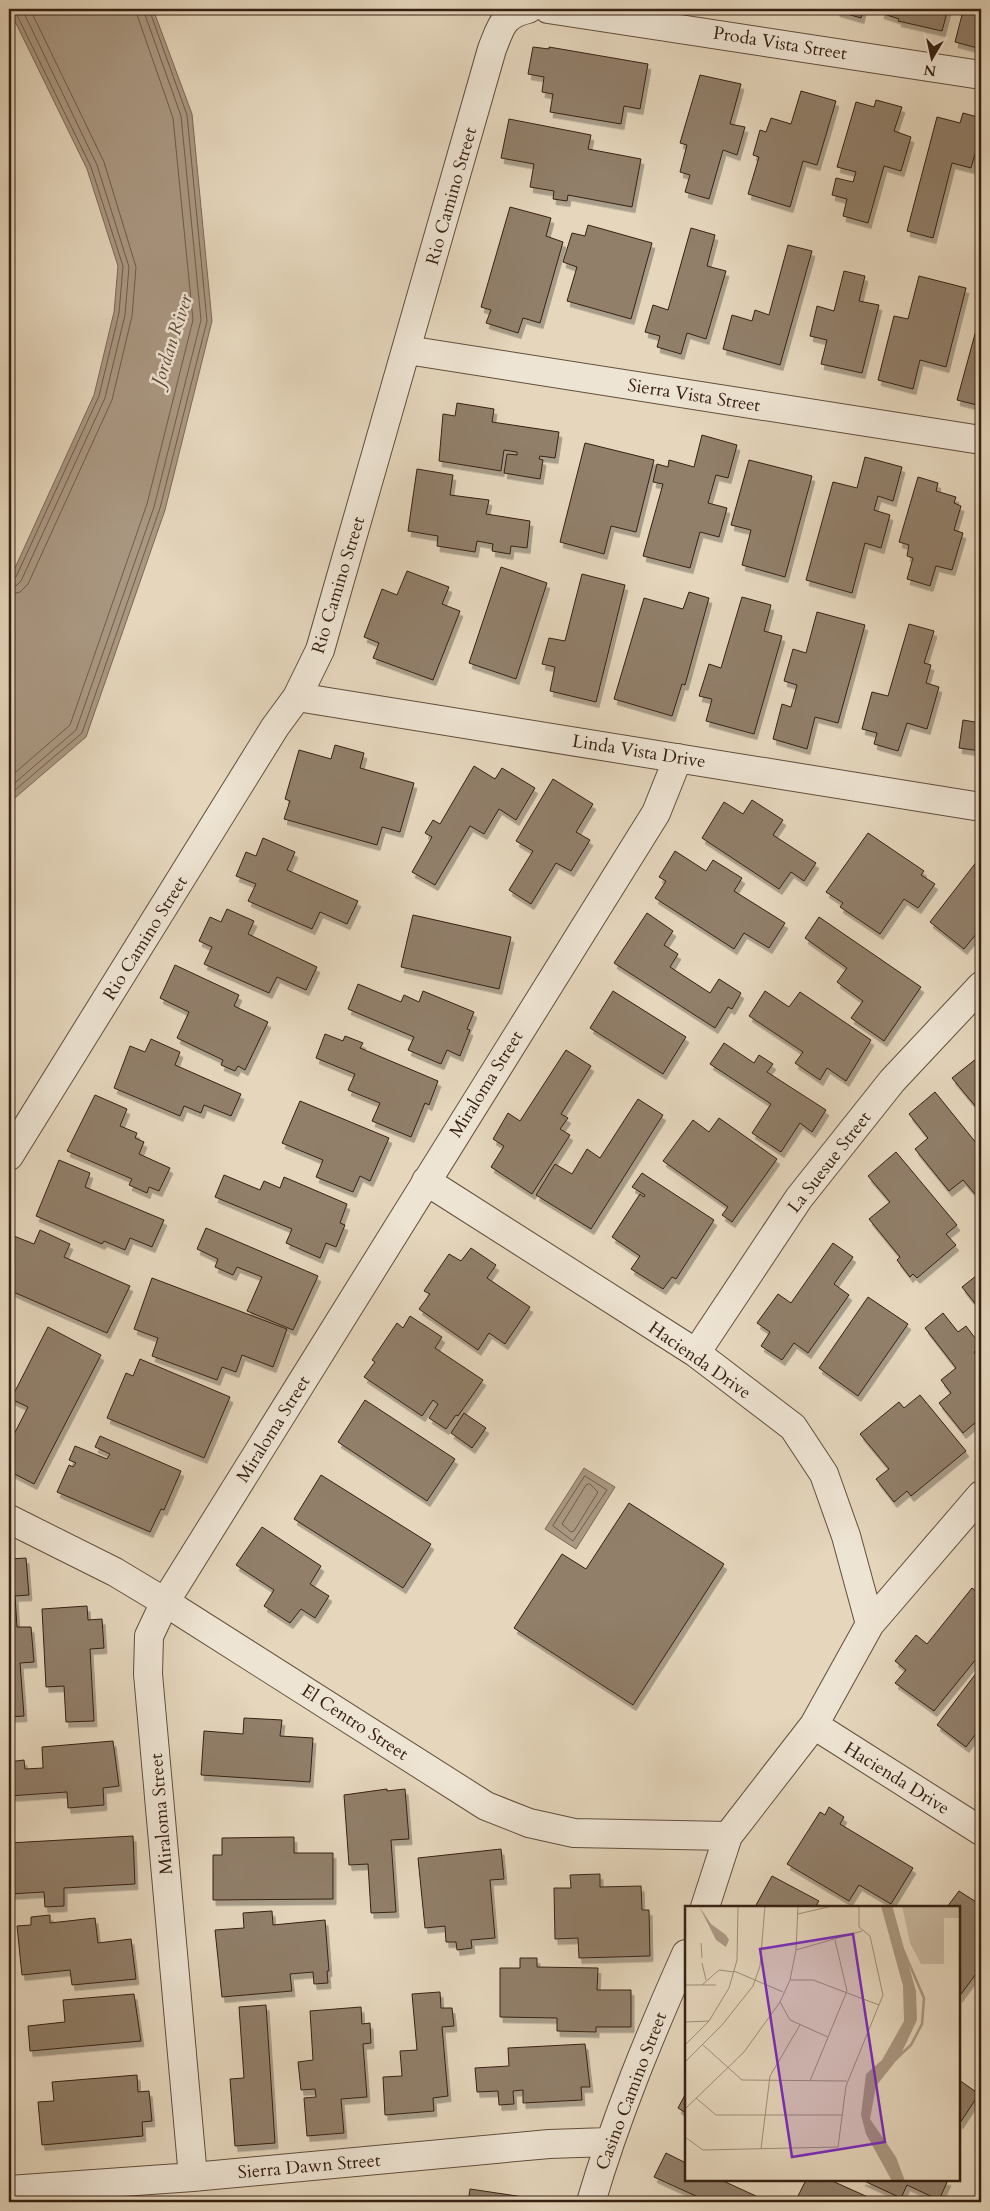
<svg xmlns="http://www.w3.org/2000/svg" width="990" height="2211" viewBox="0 0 990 2211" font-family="Cardo,serif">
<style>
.water{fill:#aa9882;stroke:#7c6855}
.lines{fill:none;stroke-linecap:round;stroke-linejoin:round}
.shore{stroke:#705c4a;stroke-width:1}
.building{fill:#917f6a;stroke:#362012;filter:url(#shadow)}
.minor-casing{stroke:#624e3c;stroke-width:30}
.minor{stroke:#eee4d3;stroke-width:28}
.labels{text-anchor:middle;stroke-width:5;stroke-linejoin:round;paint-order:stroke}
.street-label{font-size:18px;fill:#362012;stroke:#eee4d3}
.water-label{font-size:19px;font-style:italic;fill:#5f4a39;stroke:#eee4d3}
.inset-river{fill:none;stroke:#aa9882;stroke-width:2.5}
.inset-road{fill:none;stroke:#9f8d78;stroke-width:1}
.view{fill:#7b2cbf;fill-opacity:0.15;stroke:#7b2cbf;stroke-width:2.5}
.inset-edge{fill:none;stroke:#362012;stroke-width:2.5}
</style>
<defs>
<filter id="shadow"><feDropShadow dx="3" dy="5.5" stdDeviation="0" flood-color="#0004"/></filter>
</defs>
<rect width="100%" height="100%" fill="#e5d6bc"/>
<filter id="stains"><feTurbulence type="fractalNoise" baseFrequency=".004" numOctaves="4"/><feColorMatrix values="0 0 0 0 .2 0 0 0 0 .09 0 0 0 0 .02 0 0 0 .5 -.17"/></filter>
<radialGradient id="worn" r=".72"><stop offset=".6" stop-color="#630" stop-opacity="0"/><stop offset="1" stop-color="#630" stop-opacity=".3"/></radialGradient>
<path class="water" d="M9 9H153L192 114 212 321 165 510 86 737 16 797 9 800V581L94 395 114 312 118 266 87 169Z
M584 1468 615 1487 576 1549 545 1529Z"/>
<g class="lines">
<path class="shore" d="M9 581 16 577 99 396 119 313 123 266 91 167 14 9
M9 587 16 586 21 581 105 398 125 315 129 267 97 165 22 9
M9 595 20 592 28 584 112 400 132 316 136 267 104 162 30 9
M9 778 70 725 147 504 193 320 173 118 135 9
M9 788 76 730 154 507 201 320 181 116 143 9
M9 795 82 733 160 508 207 321 187 115 149 9
M585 1476 607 1490 573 1541 553 1526Z
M590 1484 598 1492 574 1531 571 1532 562 1524 586 1485Z"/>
</g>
<path class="building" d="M836 9H863L861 18 837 11Z
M882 9H948L942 31 898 21 899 19 881 13Z
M967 9H981V49L955 42 963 11H966Z
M533 47 549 49V47L648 64 640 109 624 106 621 124 550 112 553 94 542 92 544 77 528 74Z
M700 75 741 84 730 124 745 127 737 155 723 150 709 199 685 192 690 175 680 172 687 145 680 143Z
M801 91 836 101 817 165 803 161 790 207 748 194 759 157 753 155 760 130 766 132 771 118 791 124Z
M876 100 902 107 894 131 911 137 901 171 884 166 868 223 843 216 847 199 832 195 836 178 853 182 856 172 837 167 856 102 874 107Z
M963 113 981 118V155L975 154 971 168 952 163 933 238 907 231 937 117 960 123Z
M509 119 591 135 588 149 641 159 632 207 568 195 567 201 553 199 554 191 530 187 534 164 501 158Z
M510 207 551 218 546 236 563 242 540 323 523 318 518 333 486 323 491 310 481 307Z
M588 225 652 243 631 319 567 301 577 267 563 262 572 233 585 236Z
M691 228 715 235 707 266 726 271 706 339 687 333 681 354 657 347 660 336 645 332 653 305 668 310Z
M788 245 812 251 780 365 723 349 732 315 752 321 755 310 769 315Z
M844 271 865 276 859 301 879 305 862 373 821 364 827 340 810 336 817 306 834 311Z
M919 276 966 288 946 367 920 360 913 389 878 380 894 316 908 319Z
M981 312V406L957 400Z
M457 403 494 409 492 422 559 432 555 458 540 456 539 459 543 460 540 479 504 473 507 454 517 455V452L504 450 501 471 439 461 443 414 455 416Z
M702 435 737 445 728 478 716 475 708 503 727 508 719 537 700 532 690 568 643 556 663 484 653 482 657 464 668 467 669 460 694 467Z
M585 443 654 460 636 532 611 526 604 554 560 542Z
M865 457 902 467 893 501 878 496 874 510 890 515 881 548 865 543 852 593 806 580 833 482 857 488Z
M749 460 812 476 785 577 742 565 751 530 731 525Z
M417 469 453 475 450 495 489 500 486 514 530 521 527 548 511 546 510 554 492 551 493 544 477 541 475 552 437 546 438 536 408 531Z
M918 477 938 483 936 491 956 497 954 503 961 506 954 530 963 533 952 570 936 566 930 586 907 579 913 558 907 556 909 545 899 542Z
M501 567 547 583 516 679 469 663Z
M407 571 449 587 442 604 460 611 433 680 373 658 379 643 364 637 382 589 397 595Z
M582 574 625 585 596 702 550 691 555 667 542 664 549 638 565 641Z
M689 592 709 598 685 685 682 684 672 716 614 699 644 598 683 609Z
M742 597 771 605 764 631 782 636 754 734 706 721 712 699 699 696 709 664 721 668Z
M817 612 865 625 838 723 815 717 807 749 773 739 782 704 791 707 797 685 784 681 793 649 806 653Z
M909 624 934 631 924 663 931 665 926 683 939 687 927 729 907 723 898 751 874 744 877 733 862 729 872 692 888 696Z
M963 720 981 723V751L959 748Z
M335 745 364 753 360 768 414 783 400 832 382 827 377 845 284 819 290 801 285 799 299 750 331 759Z
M474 766 495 779 502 768 535 788 516 820 499 809 484 834 470 826 435 885 412 872 432 837 425 833 433 820 440 824Z
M553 779 593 804 576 832 590 840 571 871 556 863 531 904 509 890 533 851 516 841Z
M752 800 783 820 773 835 816 863 804 881 791 872 779 889 702 838 724 802 743 814Z
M868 833 924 871 921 875 935 884 918 908 904 899 880 934 840 907 843 903 826 892Z
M263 838 295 852 287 870 358 901 347 924 320 912 312 929 248 901 256 884 236 876 246 852 256 856Z
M675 851 706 871 713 860 742 878 734 891 785 923 769 948 744 933 734 949 655 898 666 881 659 877Z
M981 856V928L964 949 930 922Z
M227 909 254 921 248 934 317 967 306 990 277 977 269 993 204 964 212 947 199 941 210 917 221 922Z
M647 913 673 931 664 945 678 954 670 967 710 993 719 979 741 993 732 1009 728 1007 715 1028 614 963Z
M413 915 511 937 499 989 401 967Z
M819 917 921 987 884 1041 851 1018 863 1001 837 982 847 968 805 938Z
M175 965 239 995 234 1006 268 1022 245 1070 238 1066 235 1071 221 1065 223 1060 177 1038 189 1012 160 998Z
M358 984 401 1002 404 995 419 1002 423 991 474 1012 467 1029 470 1030 460 1056 447 1050 441 1064 408 1050 414 1037 348 1009Z
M613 991 686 1037 663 1074 590 1028Z
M765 991 789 1007 800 992 871 1040 846 1081 827 1068 820 1080 795 1063 803 1052 749 1016Z
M325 1034 343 1041 345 1036 363 1043 360 1048 438 1081 429 1105 425 1103 411 1137 372 1121 380 1103 348 1090 355 1074 316 1058Z
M151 1039 180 1052 175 1065 241 1094 231 1116 204 1105 201 1113 184 1106 180 1116 114 1088 130 1046 145 1052Z
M724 1043 754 1063 759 1055 773 1064 767 1072 826 1110 812 1132 800 1123 781 1152 752 1133 771 1104 710 1064Z
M566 1050 591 1066 561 1114 568 1118 560 1129 570 1135 532 1194 491 1167 504 1146 493 1139 508 1113 520 1121Z
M981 1055V1113L952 1078Z
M935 1092 981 1149V1201L963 1180 949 1191 915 1149 928 1138 909 1114Z
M95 1095 127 1109 120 1126 137 1133 135 1138 144 1142 139 1154 170 1168 159 1191 149 1187 147 1193 129 1185 132 1179 67 1151Z
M638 1099 663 1115 591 1229 536 1195 555 1164 572 1174 587 1149 600 1158Z
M300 1101 389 1138 370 1181 360 1176 353 1192 316 1177 323 1160 282 1143Z
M719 1118 777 1159 732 1222 722 1215 728 1207 663 1161 693 1120 709 1132Z
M896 1152 957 1225 946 1234 956 1245 917 1278 913 1274 910 1277 897 1260 900 1257 869 1219 890 1202 868 1176Z
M59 1160 90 1173 85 1187 164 1220 152 1247 130 1238 125 1250 104 1241 102 1244 36 1216Z
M642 1173 714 1220 676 1279 672 1277 663 1289 631 1269 640 1256 612 1237 640 1194 644 1197 645 1195 632 1187Z
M224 1175 260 1190 264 1181 280 1188 284 1177 347 1204 340 1223 345 1225 336 1247 326 1243 320 1258 286 1243 292 1229 215 1197Z
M206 1228 318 1276 293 1330 247 1311 262 1277 237 1267 233 1275 215 1267 218 1259 197 1249Z
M40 1230 70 1244 64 1257 130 1286 107 1333 9 1290 14 1276 9 1274V1234L34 1244Z
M833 1243 853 1257 834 1284 849 1295 808 1353 794 1343 782 1360 761 1346 770 1332 757 1323 778 1294 791 1303Z
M471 1248 496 1265 487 1278 530 1307 505 1344 489 1333 478 1350 419 1309 430 1294 424 1291 449 1254 461 1261Z
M981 1272V1311L962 1287Z
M152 1278 287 1329 273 1367 242 1355 236 1372 222 1367 217 1380 152 1356 158 1338 134 1329Z
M868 1297 908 1324 858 1396 819 1368Z
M943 1313 958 1332 966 1326 981 1346 974 1352 981 1362V1418L963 1433 939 1403 951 1393 941 1380 956 1368 925 1328Z
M410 1316 442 1337 435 1348 483 1380 458 1416 456 1415 446 1429 429 1418 438 1404 433 1400 422 1416 364 1377 375 1362 372 1360 397 1323 403 1328Z
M48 1327 101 1355 34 1484 9 1471V1444L28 1407 11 1399Z
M140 1359 230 1397 204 1458 107 1418 126 1373 133 1376Z
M920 1395 966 1451 911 1496 907 1491 894 1502 876 1479 889 1469 860 1434 899 1402 904 1408Z
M365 1400 455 1459 427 1501 338 1442Z
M464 1413 486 1428 472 1448 451 1433Z
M100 1436 181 1471 164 1510 161 1509 150 1532 57 1492 69 1465 73 1467 76 1463 69 1460 75 1446 107 1459 110 1454 95 1447Z
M321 1475 431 1544 403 1588 294 1519Z
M629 1503 724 1564 633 1705 514 1628 562 1554 586 1569Z
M262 1527 321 1566 310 1584 329 1596 315 1618 301 1609 290 1623 264 1606 274 1590 236 1565Z
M26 1558 29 1595 15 1596 17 1627H31L34 1662 20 1663 24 1716 9 1717V1559Z
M972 1588 981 1595V1627L979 1630 981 1631V1653L934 1711 895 1683 906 1670 895 1661 916 1635 927 1644Z
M87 1606 88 1620 102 1619 104 1648 90 1649 94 1721 66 1722 64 1686 46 1687 42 1609Z
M980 1668 981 1727 966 1747 937 1725Z
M244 1718 282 1720 280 1736 313 1738 310 1782 201 1775 204 1731 243 1734Z
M113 1741 119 1786 103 1788 104 1805 68 1808 67 1792 9 1796V1762L24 1760 25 1769 43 1768 42 1747Z
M387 1789V1791L405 1789 409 1839 391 1840 396 1912 371 1913 368 1864 349 1865 344 1795Z
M829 1807 844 1817 840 1824 913 1868 891 1904 859 1885 849 1901 787 1864 820 1812 825 1815Z
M133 1836 135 1884 64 1888V1906L45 1907 44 1892 9 1894V1843Z
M294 1837V1853H333V1899L213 1900V1855H222V1838Z
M501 1849 504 1879 490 1880 495 1938 471 1940 472 1948 457 1950 456 1942H446L445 1926 425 1928 418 1858Z
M600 1874V1887L641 1886 642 1910H649L650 1956 579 1958 578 1938 555 1939 554 1888H571L570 1875Z
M772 1876 819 1901 815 1907H755Z
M959 1891 981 1905V1967L959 1997V1907H947Z
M272 1911 273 1925 325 1920 329 1971H327L328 1983 314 1984 313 1972 290 1974 292 1991 222 1997 215 1930 244 1928 243 1913Z
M50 1915V1923L95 1918 98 1943 131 1939 136 1979 72 1985 70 1970 22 1975 17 1926 31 1925V1917Z
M520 1958H537V1967L598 1968 597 1990H631V2027H596V2032L557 2031V2018L500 2017V1968H520Z
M440 1992 441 2008H452L454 2026 442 2027 448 2096 433 2098 434 2111 385 2115 383 2077 402 2076 400 2051 417 2050 412 1994Z
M134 1994 141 2041 30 2051 28 2026 65 2022 63 2000Z
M266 2005 275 2143 235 2146 230 2079 244 2078 239 2007Z
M361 2007 362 2024 370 2023 371 2043 363 2044 367 2097 341 2099 344 2133 307 2136 304 2098 316 2097 315 2089 301 2090 298 2062 313 2060 310 2011Z
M585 2044 590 2087H581L582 2100 523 2103V2090L513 2091 514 2104 499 2105 498 2091 477 2092 475 2068 509 2066 508 2048Z
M137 2075 138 2092 149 2091 152 2121 142 2122 143 2136 42 2145 38 2102 54 2101 52 2082Z
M959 2080 979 2094 960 2123H959Z
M686 2093V2113L678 2108Z
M666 2153 686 2163V2180H721L756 2196 753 2202H709L654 2177Z
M806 2180H830L879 2202H795Z
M862 2180H948L939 2200 907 2185 901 2198Z
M470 2189 537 2199V2202H468Z"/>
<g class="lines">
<g class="minor-casing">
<path id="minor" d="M548 9 981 75
M407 350 981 440
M297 697 981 807
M9 1156 275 727 297 697 320 650 492 49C501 27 502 15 528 9
M426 1181 696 1353 793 1427 824 1474 846 1536 870 1624
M696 1353 799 1198 892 1081 981 986
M9 1519 115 1572 165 1602 486 1806 529 1823 574 1833 728 1836
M814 1725 981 1831
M705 1907 728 1836 814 1725 870 1624 981 1495
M193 2177 148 1674 149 1636 165 1602 656 813 678 758
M9 2190 193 2177 549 2144 608 2142
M591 2202C616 2117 650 2035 686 1954"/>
</g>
<use href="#minor" class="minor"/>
</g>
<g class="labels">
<g class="street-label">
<text transform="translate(780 43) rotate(9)" y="6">Proda Vista Street</text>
<text transform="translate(451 196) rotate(-74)" y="6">Rio Camino Street</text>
<text transform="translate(694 395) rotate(9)" y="6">Sierra Vista Street</text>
<text transform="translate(338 585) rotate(-73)" y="6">Rio Camino Street</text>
<text transform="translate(639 751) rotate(9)" y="6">Linda Vista Drive</text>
<text transform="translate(145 938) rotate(-58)" y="6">Rio Camino Street</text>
<text transform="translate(486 1084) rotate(-58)" y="6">Miraloma Street</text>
<text transform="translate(829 1162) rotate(-52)" y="6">La Suesue Street</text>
<text transform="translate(700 1360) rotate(35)" y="6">Hacienda Drive</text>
<text transform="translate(273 1429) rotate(-58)" y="6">Miraloma Street</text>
<text transform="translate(355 1722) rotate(33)" y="6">El Centro Street</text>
<text transform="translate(897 1778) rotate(32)" y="6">Hacienda Drive</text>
<text transform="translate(161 1814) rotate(-95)" y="6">Miraloma Street</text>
<text transform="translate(631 2091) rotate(-69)" y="6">Casino Camino Street</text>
<text transform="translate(309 2166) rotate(-5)" y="6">Sierra Dawn Street</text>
</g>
<g class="water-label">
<text transform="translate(171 340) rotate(-72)" y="7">Jordan River</text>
</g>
</g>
<g transform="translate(685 1906)">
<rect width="275" height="275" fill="#e5d6bc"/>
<path d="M217 0H275V12H259V58H236L225 37Z" fill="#c7b79f"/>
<path d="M14 0 26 18 41 29 44 34 41 41 31 34ZM196 0H207L231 85 232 114 215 150 191 180 185 213 211 251 220 275H207L181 228 176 209 181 168 197 154 219 115 218 80Z" fill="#aa9882"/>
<path class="inset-river" d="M206 0 217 41 239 92 237 118 226 139 210 154"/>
<path class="inset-road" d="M113 8 147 0M16 37 17 52M111 44 177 25M17 57 21 74M49 65 98 86M105 74H128L194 99M0 79H31M17 79 34 64 49 66M95 96 105 114 143 131M0 116 24 115M0 139 24 115 44 82 52 54 53 0M18 139 57 174 162 175M0 156 37 119 68 80 75 60 80 0M125 175 162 85 150 34M11 192 31 209H157M0 203 59 146 95 96 105 74 111 44 113 0M0 231 18 244 153 241 161 180 198 89 185 30 174 21V0M76 243 85 170 115 119"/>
<path class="view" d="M168 28 200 236 107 251 75 43Z"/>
<rect width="275" height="275" class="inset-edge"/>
</g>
<rect width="990" height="2211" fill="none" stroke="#e5d6bc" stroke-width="30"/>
<rect x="10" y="10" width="970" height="2191" fill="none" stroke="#362012" stroke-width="2.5"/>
<rect x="15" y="15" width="960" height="2181" fill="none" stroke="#362012"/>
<g transform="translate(932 58) rotate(189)" stroke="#eee4d3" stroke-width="4" paint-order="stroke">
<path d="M0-4L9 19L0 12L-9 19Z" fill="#362012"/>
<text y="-8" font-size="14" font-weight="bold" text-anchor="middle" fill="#362012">N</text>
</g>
<rect width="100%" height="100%" filter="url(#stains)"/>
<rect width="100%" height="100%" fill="url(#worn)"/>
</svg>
